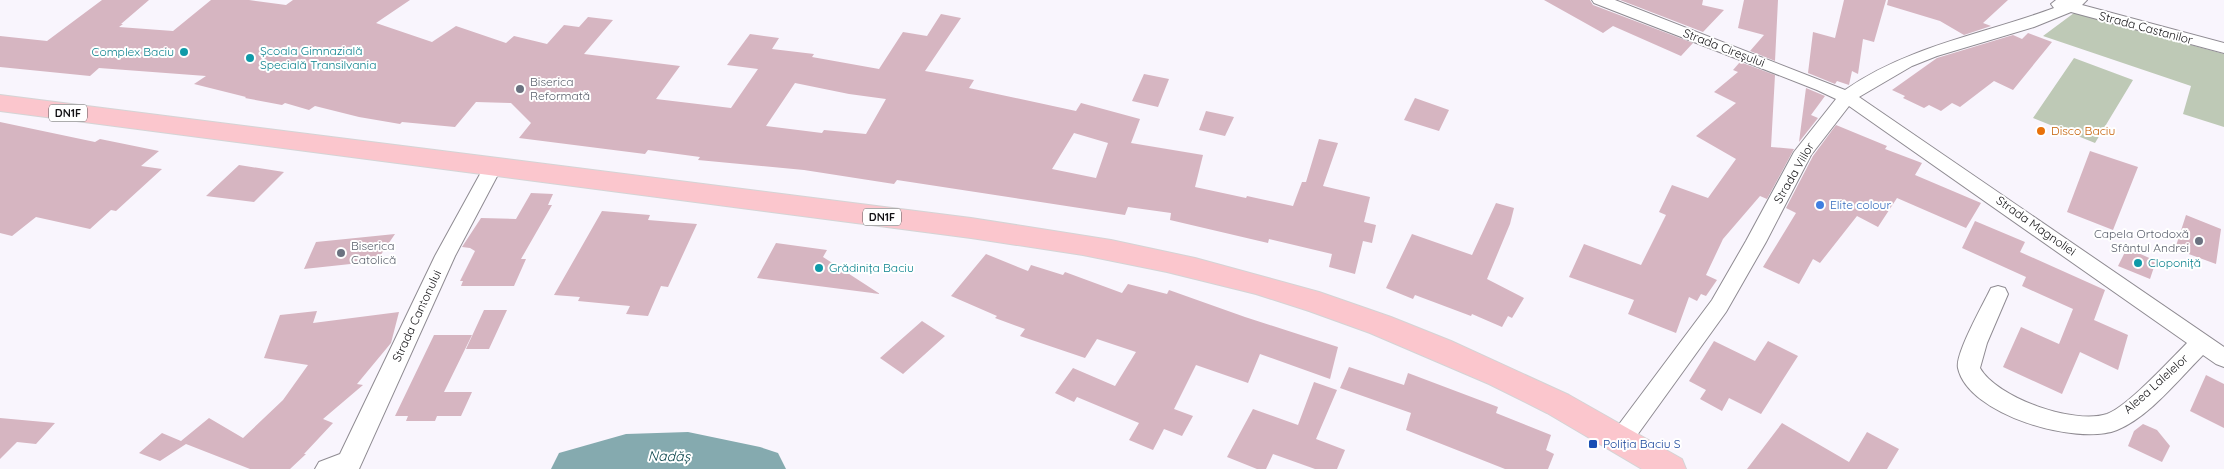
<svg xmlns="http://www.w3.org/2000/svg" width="2224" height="469" viewBox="0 0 2224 469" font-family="Quicksand,sans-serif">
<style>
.green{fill:#bec9b6}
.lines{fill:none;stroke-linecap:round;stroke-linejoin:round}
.river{fill:#85aaaf;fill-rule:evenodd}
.building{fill:#d6b5c1;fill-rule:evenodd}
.street-casing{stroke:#8f8b92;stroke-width:2}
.primary-casing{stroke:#d4d4d5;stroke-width:2}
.street{fill:#fff;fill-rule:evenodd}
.primary{fill:#fbc6cd;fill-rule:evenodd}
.culture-dot{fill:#0f9aa8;stroke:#fff;stroke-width:2}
.worship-dot{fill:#6b7280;stroke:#fff;stroke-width:2}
.food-dot{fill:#e8710a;stroke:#fff;stroke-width:2}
.shop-dot{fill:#3f7fe0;stroke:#fff;stroke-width:2}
.transit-dot{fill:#1a4fb4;stroke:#fff;stroke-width:2}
.labels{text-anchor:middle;stroke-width:4;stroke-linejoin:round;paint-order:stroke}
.shield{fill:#fff;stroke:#59585a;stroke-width:1}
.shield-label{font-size:11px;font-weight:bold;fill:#121114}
.street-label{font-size:12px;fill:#121114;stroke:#fff}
.culture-label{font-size:12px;fill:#0d838f;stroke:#fff;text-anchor:start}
.worship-label{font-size:12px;fill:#5b616d;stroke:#fff;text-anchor:start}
.food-label{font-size:12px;fill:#c56008;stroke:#fff;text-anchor:start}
.shop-label{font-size:12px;fill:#366cbe;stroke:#fff;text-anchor:start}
.transit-label{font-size:12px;fill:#164399;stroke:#fff;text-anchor:start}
.water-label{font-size:14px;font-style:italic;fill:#114a50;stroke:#fff}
</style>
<rect width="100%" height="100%" fill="#f9f5fd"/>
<path class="green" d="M2074 13 2224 54V127L2183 114 2191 86 2043 36Z
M2074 58 2133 80 2095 143 2033 118Z"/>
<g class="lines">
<path class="river" d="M688 432 760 447 778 453 786 469H551L559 453 626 434Z"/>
</g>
<path class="building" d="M102 0H149L121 24H123L119 27 173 31 211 0H249L286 5 293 0H410L376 23 432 42 456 26 506 43 514 36 547 44 564 25 579 27 588 17 613 20 584 54 680 66 656 99 731 108 758 69 727 65 750 34 779 38 772 49 814 54 812 57 879 69 903 32 927 36 941 14 961 18 925 71 974 80 969 88 1076 111 1081 103 1140 119 1131 143 1203 155 1195 187 1246 198 1247 196 1293 206 1302 182H1306L1319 139 1338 143 1323 186 1370 197 1364 222 1376 225 1372 243 1363 241 1355 274 1329 267 1332 254 1269 239 1268 243 1170 220 1171 213 1128 207 1125 215 897 180 894 184 804 170 698 160 700 157 648 150 645 154 519 138 531 123 511 103 476 102 455 127 402 122 400 124 359 117 315 106 309 110 285 103 282 105 245 98 246 97 194 84 206 76 99 68 90 76 0 67V36L47 41ZM795 83 849 94 886 99 866 134 824 130 822 133 766 126ZM1074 133 1108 143 1096 178 1052 169Z
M1544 0H1590L1593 5 1693 43 1681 56 1613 26 1603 33Z
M1620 0H1703L1702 5 1724 10 1703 32Z
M1744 0H1778L1775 61 1750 51 1764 35 1738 28Z
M1844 0H1886L1874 42 1863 39 1858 74 1852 71 1849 85 1837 81 1835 84 1808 73 1813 32 1835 38Z
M1888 0H2008L1983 23 1991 26 1964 35 1940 21 1887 5Z
M2028 33 2052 42 2013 90 1994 81 1960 107 1952 103 1941 111 1929 105 1924 108 1903 98 1905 96 1892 90 1937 58 2013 35 2022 39Z
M1740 62 1775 75 1771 147 1794 149 1767 199 1760 196 1723 239 1706 275 1717 280 1706 296 1701 294 1697 301 1689 297 1676 333 1628 314 1634 300 1569 277 1584 244 1641 265 1666 215 1659 212 1672 185 1708 198 1736 159 1696 136 1736 103 1714 92 1738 72 1733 70Z
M1144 74 1169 79 1158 107 1132 101Z
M1806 88 1825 96 1811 115 1818 118 1799 142Z
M1415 98 1449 110 1439 131 1404 120Z
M1206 111 1234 117 1225 136 1199 130Z
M0 122 95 142 100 139 159 151 141 166 162 169 116 211 111 210 90 229 36 217 12 236 0 233Z
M1836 125 1887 146 1885 149 1922 163 1915 175 1981 203 1966 228 1897 198 1878 227 1857 216 1820 263 1813 259 1799 284 1763 267 1796 213 1786 208 1813 156Z
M2090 151 2138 167 2113 230 2067 212Z
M239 165 284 172 254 202 206 196Z
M531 193 553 194 548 205H552L521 259H526L514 286H461L463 281H460L475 251 470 248 462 247 481 218 516 219Z
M1496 203 1514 208 1510 224 1487 279 1524 298 1512 318 1508 316 1502 327 1472 314 1471 316 1415 295 1413 299 1386 288 1412 234 1472 255Z
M602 211 650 215 648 220 697 224 668 287 661 286 648 316 626 314 630 306 578 301 580 297 554 295Z
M2186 215 2221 229 2216 264 2175 249Z
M1975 221 2025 242 2020 252 2105 290 2094 320 2128 335 2118 370 2080 352 2062 394 2003 367 2021 327 2059 344 2073 309 2022 286 2026 277 1962 248Z
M395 234 380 256 369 262 304 269 316 242Z
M776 243 827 250 823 257 880 294 757 278Z
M2127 248 2156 261 2150 279 2118 266Z
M986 254 1028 271 1031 265 1063 275 1065 272 1122 293 1128 284 1167 294 1169 290 1245 317 1338 347 1330 379 1260 354 1248 383 1196 365 1174 409 1193 416 1182 436 1164 429 1153 450 1129 440 1139 423 1077 397 1074 402 1055 393 1073 368 1115 386 1136 352 1097 339 1085 358 1020 336 1025 329 995 318 997 316 951 296Z
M484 310H507L489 349H466Z
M317 311 313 323 399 312 391 343 357 384 363 385 323 419 333 423 304 454H306L290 469H250L186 444 160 461 139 453 162 433 181 441 209 418 243 438 283 400 308 365 264 358 280 315Z
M922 321 945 336 903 374 880 358Z
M434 335H472L444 392H472L461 416H437L435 421H406L408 416H395Z
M1714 341 1755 361 1768 341 1798 356 1761 414 1729 398 1722 411 1700 399 1706 390 1689 381Z
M1349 367 1404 385 1408 373 1498 407 1496 413 1551 435 1546 450 1554 454 1548 469H1505L1406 430 1411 413 1340 388Z
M2206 375 2224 384V428L2190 411Z
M1314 382 1337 390 1316 439 1345 450 1337 469H1315L1273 454 1266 469H1257L1227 457 1253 409 1298 425Z
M0 418 55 423 36 444 17 442 0 459Z
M1782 423 1849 462 1867 432 1899 449 1887 469H1747Z
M2143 424 2157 430 2170 446 2162 462 2128 446 2134 431Z"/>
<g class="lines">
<g class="street-casing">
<path id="street" d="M1592 0H1615L1845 90C1908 46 1984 34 2054 8L2051 4 2056 0H2087L2082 5 2224 43V53L2071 12 2034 27 1937 56 1912 66 1859 97 2224 347V367L2216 364 2203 355C2179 379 2149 417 2117 430 2077 446 1968 415 1958 368 1955 355 1981 308 1988 294L1991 288 1998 286 2005 288 2008 294 1987 343 1980 368C1997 398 2074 425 2107 414 2128 406 2169 361 2187 343L1849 106 1811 155 1766 242 1726 312 1630 445 1622 448 1614 445 1610 438 1614 431 1712 300 1746 241 1794 152 1836 99 1817 90 1594 3Z
M494 159 501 161 503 165 455 256 359 469H315L319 462 340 454 435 256 485 165 487 161Z"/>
</g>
<g class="primary-casing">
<path id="primary" d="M0 95 971 218 1111 240 1195 258 1319 292 1391 317 1451 341 1569 395 1682 459 1686 469H1642L1547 413 1489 384 1370 333 1309 311 1256 294 1167 272 1083 255 971 238 0 111Z"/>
</g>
<use href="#street" class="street"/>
<use href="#primary" class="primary"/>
</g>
<g class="culture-dot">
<circle cx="184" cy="52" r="5"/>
<circle cx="250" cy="58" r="5"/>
<circle cx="2138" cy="263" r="5"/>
<circle cx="819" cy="268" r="5"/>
</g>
<g class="worship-dot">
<circle cx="520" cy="89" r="5"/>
<circle cx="2199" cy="241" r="5"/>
<circle cx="341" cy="253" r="5"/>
</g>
<circle class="food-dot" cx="2041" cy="131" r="5"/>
<circle class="shop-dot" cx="1820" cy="205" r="5"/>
<rect class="transit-dot" x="1588" y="439" width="10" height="10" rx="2.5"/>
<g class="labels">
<g class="shield">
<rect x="49" y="104.5" width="38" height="17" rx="4"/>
<rect x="863" y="208.5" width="38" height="17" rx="4"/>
</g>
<g class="shield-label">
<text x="68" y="117">DN1F</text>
<text x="882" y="221">DN1F</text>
</g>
<g class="street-label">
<text transform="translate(2146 28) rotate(15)" y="4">Strada Castanilor</text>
<text transform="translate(1724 48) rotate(21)" y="4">Strada Cireșului</text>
<text transform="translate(1794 173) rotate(-60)" y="4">Strada Viilor</text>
<text transform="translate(2036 226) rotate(35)" y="4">Strada Magnoliei</text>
<text transform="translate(417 316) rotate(-65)" y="4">Strada Cantonului</text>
<text transform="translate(2156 384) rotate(-42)" y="4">Aleea Lalelelor</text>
</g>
<g class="culture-label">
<text x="260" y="55">Școala Gimnazială<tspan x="260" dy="14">Specială Transilvania</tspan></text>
<text x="174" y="56" text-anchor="end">Complex Baciu</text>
<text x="2148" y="267">Cloponiță</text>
<text x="829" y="272">Grădinița Baciu</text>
</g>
<g class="worship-label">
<text x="530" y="86">Biserica<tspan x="530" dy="14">Reformată</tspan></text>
<text x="2189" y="238" text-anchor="end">Capela Ortodoxă<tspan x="2189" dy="14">Sfântul Andrei</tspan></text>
<text x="351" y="250">Biserica<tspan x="351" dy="14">Catolică</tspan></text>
</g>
<g class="food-label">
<text x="2051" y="135">Disco Baciu</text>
</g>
<g class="shop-label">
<text x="1830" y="209">Elite colour</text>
</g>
<g class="transit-label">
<text x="1603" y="448">Poliția Baciu S</text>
</g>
<g class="water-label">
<text transform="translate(669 456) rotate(1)" y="5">Nadăș</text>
</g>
</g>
</svg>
